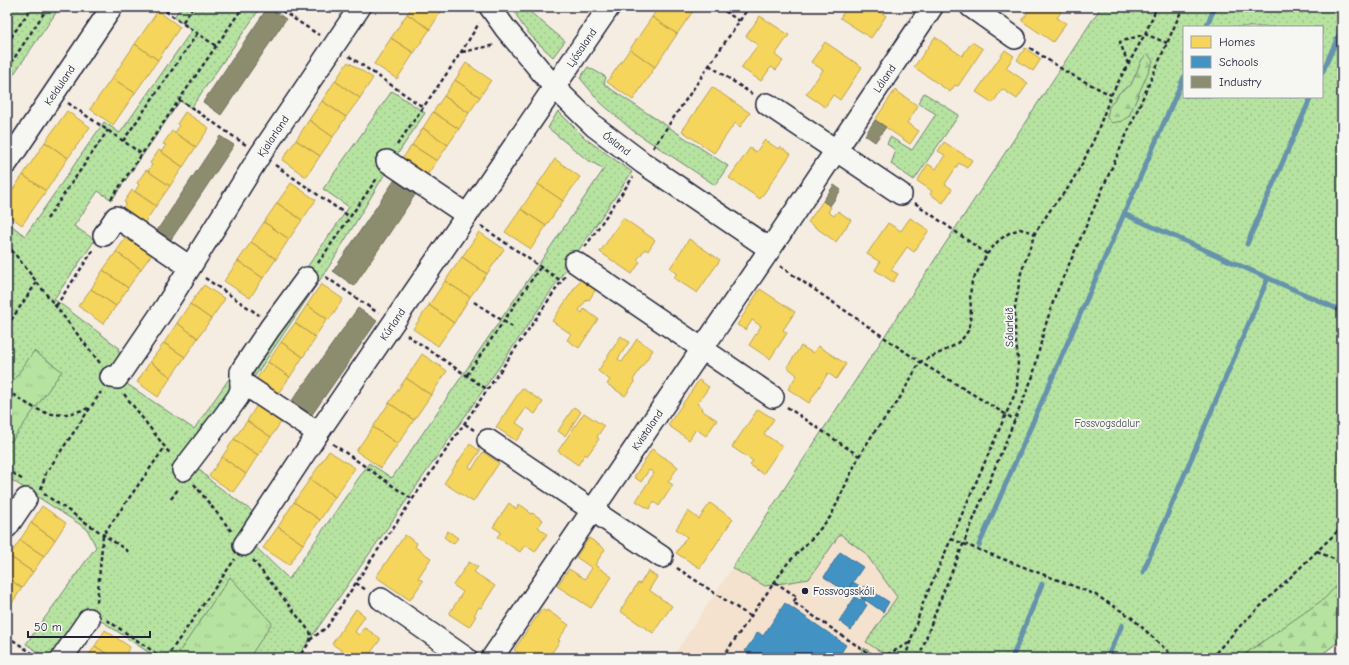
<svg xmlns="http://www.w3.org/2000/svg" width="1349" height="665" viewBox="0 0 1349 665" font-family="'Comic Neue',sans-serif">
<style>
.built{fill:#f4e2cf}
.grass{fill:url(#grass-dots);stroke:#6c826e;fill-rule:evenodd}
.forest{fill:url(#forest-firs);stroke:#6c826e}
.park{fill:url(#park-tufts);stroke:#6c826e}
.homes{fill:#f6d55c;stroke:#b69f52}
.schools{fill:#4393c3;stroke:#39719a}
.industry{fill:#8c8c6e;stroke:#6c6c5f}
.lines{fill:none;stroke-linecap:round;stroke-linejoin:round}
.stream{stroke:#6693ab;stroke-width:5}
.minor-casing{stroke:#22223b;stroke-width:24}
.path{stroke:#22223b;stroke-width:2.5;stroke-dasharray:4 3;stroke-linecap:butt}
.minor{stroke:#f6f6f2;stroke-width:21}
.poi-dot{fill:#22223b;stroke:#f6f6f2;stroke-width:1.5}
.labels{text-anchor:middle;stroke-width:4;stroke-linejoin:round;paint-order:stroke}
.street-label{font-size:11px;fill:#22223b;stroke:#f6f6f2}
.park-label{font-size:11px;fill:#475254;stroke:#f6f6f2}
.poi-label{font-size:11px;fill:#22223b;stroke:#f6f6f2;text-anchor:start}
</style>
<defs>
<pattern id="grass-dots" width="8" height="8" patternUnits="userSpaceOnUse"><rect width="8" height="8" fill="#b7e3a1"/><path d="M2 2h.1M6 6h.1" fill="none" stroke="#9dc28c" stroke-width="1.8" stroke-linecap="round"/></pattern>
<pattern id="forest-firs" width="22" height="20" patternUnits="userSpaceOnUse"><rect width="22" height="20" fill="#b7e3a1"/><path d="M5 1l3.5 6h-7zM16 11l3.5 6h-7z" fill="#9dc28c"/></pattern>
<pattern id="park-tufts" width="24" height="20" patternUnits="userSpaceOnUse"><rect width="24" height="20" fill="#b7e3a1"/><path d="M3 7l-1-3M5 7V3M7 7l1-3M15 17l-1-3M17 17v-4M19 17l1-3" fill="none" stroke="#9dc28c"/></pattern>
</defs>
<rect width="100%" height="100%" fill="#f5ede2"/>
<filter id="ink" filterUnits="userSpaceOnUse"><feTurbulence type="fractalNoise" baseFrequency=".025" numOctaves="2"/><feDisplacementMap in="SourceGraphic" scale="8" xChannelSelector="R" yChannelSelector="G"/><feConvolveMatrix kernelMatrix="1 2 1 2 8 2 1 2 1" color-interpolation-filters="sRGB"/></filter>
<g filter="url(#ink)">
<path class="built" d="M840 534 865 553 897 597 867 642 890 658H672L732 568 765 586Z"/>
<path class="grass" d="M9 7H60L7 84V10Z
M181 7H261L191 108 180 101 112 200 98 191 74 226 95 240 54 299 118 347 124 382 194 429 349 207 323 189 392 91 425 113 389 167 330 265 195 465 212 482 256 514 242 534 289 579 369 463 392 478 604 169 586 159 548 128 558 111 586 139 632 172 504 360 297 658H157L97 618 69 658H47L26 644 96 547 87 529 7 477V222L25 236 104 122 120 133 192 30 174 17Z
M514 7H524L565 41 553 57C540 45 517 25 514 7Z
M1101 7H1342V639L1317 658H890L866 642 897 597 865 553 840 534 809 579 765 586 732 568ZM1184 27H1322V97H1184Z
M588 67 606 77 604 84 621 96 728 166 715 185 632 130 600 102 580 78Z
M924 93 959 115 914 180 891 164 895 153 894 149 887 144 890 137 912 150 936 114 918 103Z"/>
<path class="forest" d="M1148 54 1153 61 1129 116 1122 121 1112 123 1107 118 1109 107 1120 92 1131 85 1142 59Z
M1342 580V639L1317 658H1239L1324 599Z"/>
<path class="park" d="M34 351 62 371 11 442 7 439V390Z
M230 577 272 623 249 658H175Z
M864 648 880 658H857Z"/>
<path class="homes" d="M412 7H444L430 29 407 14Z
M659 7H696L677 34 652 17Z
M847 7H873L886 16 871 38 840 18Z
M1031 7H1064L1057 18 1066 23 1053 42 1022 21Z
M158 11 180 27 158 60 135 44Z
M407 14 430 29 414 53 391 38Z
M760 16 789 35 775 55 783 61 776 70 771 67 761 81 741 68 758 45 746 36Z
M652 17 677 34 655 67 630 49Z
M935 37 962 56 972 42 983 49 958 86 955 85 950 92 914 67Z
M391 38 414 53 397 79 374 64Z
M825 42 862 67 840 100 833 95 825 107 806 94 823 70 811 62Z
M135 44 158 60 135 93 112 78Z
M1025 48 1041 59 1033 71 1017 60Z
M630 49 655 67 633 100 607 82Z
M1005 50 1014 56 1006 68 1028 83 1017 99 1002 89 993 103 976 92Z
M348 62 373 78 360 98 335 81Z
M466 63 491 80 480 97 455 80Z
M112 78 135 93 113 125 90 109Z
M455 80 480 97 469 113 444 96Z
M335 81 360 98 346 117 322 101Z
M712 87 750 113 740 127 735 123 714 153 682 131Z
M895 90 918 106 907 123 919 131 910 144 875 120Z
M444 96 469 113 459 129 433 112Z
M322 101 346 117 333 137 309 120Z
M67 111 90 127 68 158 45 142Z
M185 112 209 128 196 147 175 133 179 126 177 124Z
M433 112 459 129 448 145 423 128Z
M309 120 333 137 320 156 296 140Z
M423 128 448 145 437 161 412 145Z
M172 131 196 147 183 167 161 152 166 145 163 144Z
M296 140 320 156 306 177 282 160Z
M765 140 778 149 780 147 791 154 760 199 729 178 750 148 756 152Z
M45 142 68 158 46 191 23 175Z
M944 142 972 160 967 168 959 163 945 184 952 189 943 203 930 194 932 191 917 181 928 164 936 169 945 155 938 151Z
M412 145 437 161 425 178 400 162Z
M159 150 183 167 170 186 148 171 152 165 150 163Z
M555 159 580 177 563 201 538 184Z
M146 170 170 186 156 206 135 191 139 185 137 183Z
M23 175 46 191 22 225 7 214V198Z
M291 183 316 200 302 220 277 203Z
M538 184 563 201 546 226 521 209Z
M132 190 156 206 143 225 121 211 126 203 124 202Z
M823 201 831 207 828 212 834 216 838 211 851 220 836 242 808 222Z
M277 203 302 220 289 239 264 222Z
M521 209 546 226 531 249 505 232Z
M623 218 655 240 648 251 645 249 637 260 640 262 632 274 600 252Z
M910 218 929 230 914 252 907 247 891 270 898 274 893 282 875 270 880 262 867 254 888 223 901 231Z
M264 222 289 239 276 259 251 242Z
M479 232 504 249 487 274 462 257Z
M129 233 154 251 141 269 116 252Z
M689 239 720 260 697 293 674 278 677 273 670 268Z
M251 242 276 259 263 278 238 261Z
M116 252 141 269 128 288 103 270Z
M462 257 487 274 470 297 445 281Z
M238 261 263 278 250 298 224 281Z
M103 270 128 288 116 306 91 289Z
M583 276 598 286 589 300 587 299 579 310 582 313 584 309 598 319 579 348 567 340 571 334 552 321Z
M445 281 470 297 454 323 429 305Z
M321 284 343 299 329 320 307 305Z
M204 285 225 299 211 319 190 304Z
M91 289 116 306 103 324 78 306Z
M760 289 795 312 783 330 787 333 770 359 749 345 761 326 752 320 746 330 737 325Z
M190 304 211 319 198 338 177 323Z
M307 305 327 319 315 337 295 323Z
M429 305 454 323 438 346 413 329Z
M177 323 198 338 185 357 164 343Z
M295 323 316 338 303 357 281 342Z
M621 336 629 342 618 359 622 362 637 339 653 350 633 380 635 382 625 396 607 384 610 380 598 371Z
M281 342 303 357 290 377 268 362Z
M164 343 185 357 171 377 150 362Z
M801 346 813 353 818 346 846 364 836 379 828 373 809 403 788 389 797 375 787 367Z
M422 354 447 371 431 395 406 378Z
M150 362 171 377 158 397 137 382Z
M268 362 290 377 276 396 255 381Z
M406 378 431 395 414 420 389 403Z
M699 380 709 387 697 404 703 408 701 410 717 420 706 436 696 429 689 440 668 425Z
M522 388 543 402 535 414 526 408 516 423 525 429 516 441 496 427Z
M259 402 283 419 271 437 247 421Z
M389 403 414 420 398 444 373 427Z
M574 407 581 412 565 436 558 431Z
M758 409 774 419 764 434 782 446 763 474 750 465 753 461 732 447Z
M584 413 604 426 597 437 599 439 587 456 585 454 578 465 558 451Z
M247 421 271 437 258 455 234 439Z
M373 427 398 444 381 468 356 451Z
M234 439 258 455 246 474 222 457Z
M470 444 480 451 469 467 472 469 483 452 499 463 473 502 444 483Z
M652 449 678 467 668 482 673 485 659 506 654 502 649 509 636 501 654 473 649 470 641 482 634 477Z
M329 451 355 468 335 497 310 479Z
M222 457 246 474 233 492 209 476Z
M310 479 335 497 320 520 294 502Z
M294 502 320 520 303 544 278 527Z
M509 503 516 509 519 504 529 511 528 512 531 514 532 513 543 520 538 527 547 534 535 552 525 545 520 552 497 537 501 532 493 527Z
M710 503 733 519 700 568 676 553 687 537 676 529 688 511 699 519Z
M42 506 66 523 55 540 31 523Z
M31 523 55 540 44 556 20 540Z
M278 527 303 544 289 565 263 548Z
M448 531 458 538 453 544 444 537Z
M405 535 417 543 415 547 431 558 418 578 423 581 410 600 376 577Z
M589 538 605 549 595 565 612 577 591 608 557 586 569 569 585 579 592 568 576 557Z
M20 540 44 556 33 572 9 556Z
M9 556 33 572 22 588 7 578V559Z
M469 562 478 567 474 572 495 586 481 608 479 607 474 615 476 616 469 627 449 614 463 592 453 585Z
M648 571 657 577 649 590 672 606 653 633 620 611 638 583 640 584Z
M7 578 22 588 12 603 7 600Z
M7 600 12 603 7 611Z
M356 609 365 616 355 632 359 635 363 629 365 628 380 638V640L367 658H345L347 654 332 644Z
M542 609 546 612 547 610 569 625 558 640 560 641 548 658H526L514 650Z
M105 630 130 647 123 658H113L95 646Z
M7 642 12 646 7 653Z
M95 646 113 658H87Z
M405 652 415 658H401Z"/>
<path class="schools" d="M840 552 863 567 846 592 824 577Z
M853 582 863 588 864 586 889 602 883 612 858 595 859 594 849 587Z
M855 597 860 600 862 598 866 600 864 603 867 605 851 630 839 621Z
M785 603 846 645 841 653 847 657 846 658H749L751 655 745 651 758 632 763 636Z"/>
<path class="industry" d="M268 7 286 19 221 115 203 102Z
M875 120 886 127 875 142 865 135Z
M220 136 234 145 170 241 156 232Z
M398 175 419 189 354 286 333 271Z
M834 185 841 190 830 206 823 201Z
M358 308 377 321 311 416 291 402Z"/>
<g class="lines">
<path class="stream" d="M1206 27 1215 7
M1322 73 1342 28
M1124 214 1342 311
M1247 244 1311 97
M979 545 1184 77
M1143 572 1268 278
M1012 658 1042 584
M1107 658 1122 625"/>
<g class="minor-casing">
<g id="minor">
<path id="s1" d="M490 7 505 28 554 87 594 126 643 163 770 249"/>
<path d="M971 7 1015 38"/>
<path d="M767 104 901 194"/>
<path d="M387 161 467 215"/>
<path id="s2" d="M7 163 112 7"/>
<path d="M104 235 116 217 190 267"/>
<path d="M575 262 773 397"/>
<path id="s3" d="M111 377 117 378 164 309 260 155 360 7"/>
<path d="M241 382 318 433"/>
<path d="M488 440 662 557"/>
<path d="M183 470 222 419 238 397 241 390V372L243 368 270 328 307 278"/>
<path d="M7 527 26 499"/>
<path id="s4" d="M244 545 318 433 609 7"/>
<path d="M381 599 466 658"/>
<path d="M62 658 89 619"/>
<path id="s5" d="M492 658 770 249 932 7"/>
</g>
</g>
<path class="path" d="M160 7 182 23
M193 7 182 23 216 46
M276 7 319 35
M719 7 739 21
M7 43 32 7
M1030 48 1068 73 1111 95
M462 52 495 45
M349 56 423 107
M1128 64 1120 42 1145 34 1167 43
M709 65 752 94
M7 69 48 7
M179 99 246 145
M68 103 142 154
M123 141 197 34
M397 145C424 105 454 66 479 23
M653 148 749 7
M275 165 350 217
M111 199 243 7
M915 203 987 254
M47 219 108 130
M481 226 561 281
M7 244 100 363
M585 247 633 177
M318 263 378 177
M780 266 920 362 1015 420
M326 277 378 313
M205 278 259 315
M474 302 514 328
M56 306 94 249
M7 326 37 282
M407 335 488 390
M467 375 541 266
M7 391C31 405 43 419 72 413 78 412 84 409 90 408
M124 394 171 455
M787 407 859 456
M465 424 474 430
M333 444 413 500
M7 469 23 480
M194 484 232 532
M41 489 46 473 101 392
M44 494 129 552
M171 499 179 488
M951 539 1094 594 1131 617 1175 658
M1317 551 1342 563
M253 560 310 632C314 641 303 650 298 658
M677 568 751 617
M775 582 797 597 793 602 875 658
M356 583 366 590
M97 602 103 535 165 447
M107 620 163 658
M7 636 39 658
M310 640 327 627 369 563 565 276
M166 658 235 559
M722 658 787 564 815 535 831 516 859 456 875 431 897 403 920 362 946 350 955 345 963 338 968 331 970 322 971 309 970 295 972 282 987 254 999 240 1009 233 1020 229 1035 233
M881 658 909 643
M905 658 923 603 1017 389 1018 359 1015 334V307L1021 273 1035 233 1053 206 1068 188 1082 164 1096 135 1111 95 1145 34 1157 7
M919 658 938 605 1033 376 1044 330 1055 296 1183 7
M1211 658 1240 626 1342 527"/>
<use href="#minor" class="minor"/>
</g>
</g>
<circle class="poi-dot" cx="805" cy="591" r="4"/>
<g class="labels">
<g class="street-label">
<text dy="4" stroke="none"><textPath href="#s4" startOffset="601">Ljósaland</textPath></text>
<text dy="4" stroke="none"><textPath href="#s5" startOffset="700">Láland</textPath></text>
<text dy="4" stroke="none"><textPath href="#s2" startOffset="94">Kelduland</textPath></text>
<text dy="4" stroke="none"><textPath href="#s3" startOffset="294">Kjalarland</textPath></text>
<text dy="4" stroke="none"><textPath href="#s1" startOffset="187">Ósland</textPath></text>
<text dy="4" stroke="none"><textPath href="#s4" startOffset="266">Kúrland</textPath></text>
<text transform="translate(1009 327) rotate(-91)" y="4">Sólarleið</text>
<text dy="4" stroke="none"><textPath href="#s5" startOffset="276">Kvistaland</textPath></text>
</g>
<g class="park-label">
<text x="1107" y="427">Fossvogsdalur</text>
</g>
<g class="poi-label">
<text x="813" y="595">Fossvogsskóli</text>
</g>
</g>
<rect width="1349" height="665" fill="none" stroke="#f6f6f2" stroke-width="24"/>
<rect x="12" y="12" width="1325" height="641" fill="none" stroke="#22223b" stroke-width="1.5" filter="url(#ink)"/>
<rect x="1183" y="26" width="140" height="72" fill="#f6f6f2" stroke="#a1a1a9"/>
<rect x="1191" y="36" width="20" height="12" fill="#f6d55c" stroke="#a1a1a9"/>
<text x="1219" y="46" font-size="12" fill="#22223b">Homes</text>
<rect x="1191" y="56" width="20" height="12" fill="#4393c3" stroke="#a1a1a9"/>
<text x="1219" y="66" font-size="12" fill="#22223b">Schools</text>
<rect x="1191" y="76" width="20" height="12" fill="#8c8c6e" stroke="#a1a1a9"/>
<text x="1219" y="86" font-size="12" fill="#22223b">Industry</text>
<path d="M28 631v6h122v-6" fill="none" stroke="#22223b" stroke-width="2"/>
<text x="34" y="631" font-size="12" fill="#22223b" stroke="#f6f6f2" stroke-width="3" paint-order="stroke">50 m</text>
</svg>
